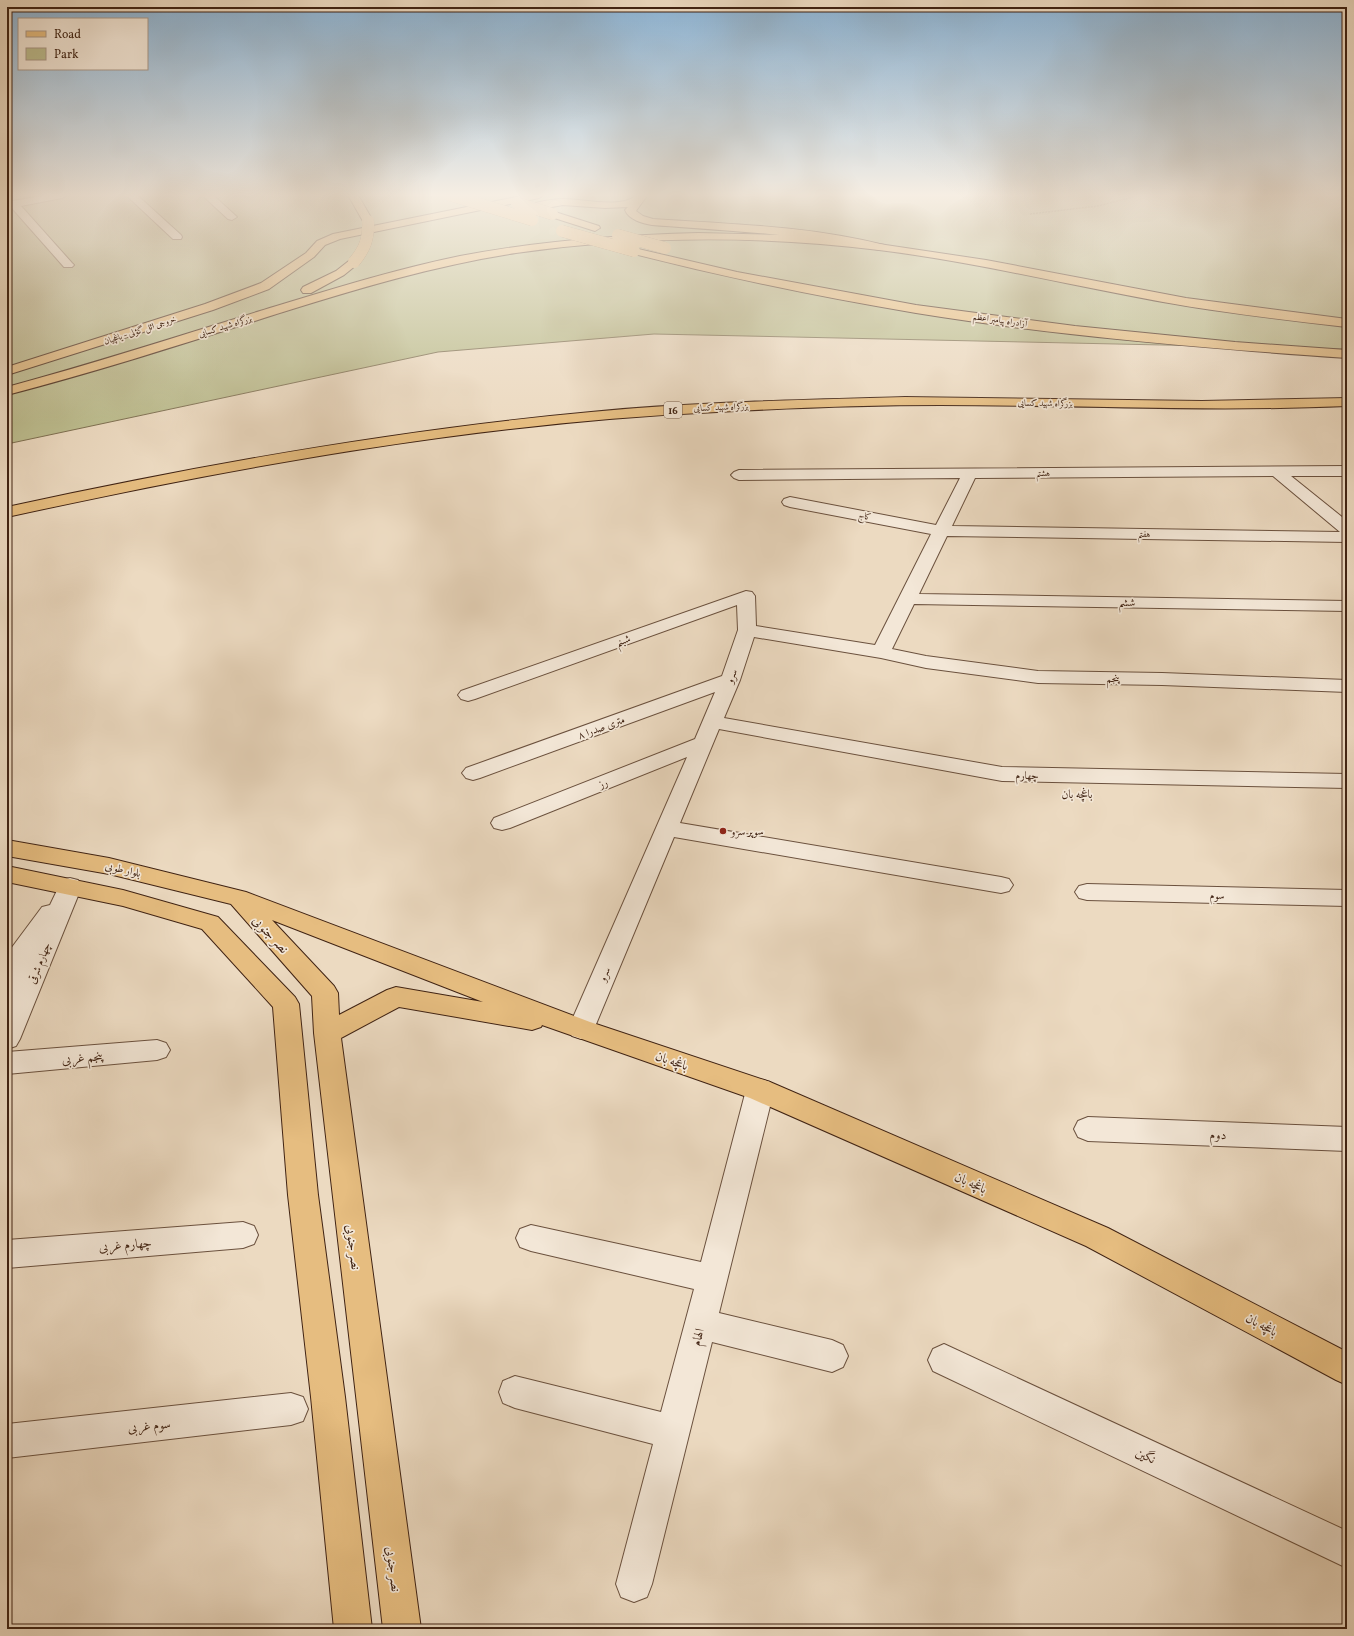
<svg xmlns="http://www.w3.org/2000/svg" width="1354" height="1636" viewBox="0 0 1354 1636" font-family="Vollkorn,Amiri,serif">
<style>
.green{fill:#bdbe90;stroke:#7e7052}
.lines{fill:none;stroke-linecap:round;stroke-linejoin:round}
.minor-casing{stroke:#6b513e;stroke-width:2}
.major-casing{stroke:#402313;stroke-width:2}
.highway-casing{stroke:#402313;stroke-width:2}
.path{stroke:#402313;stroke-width:1.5;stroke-dasharray:0.5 1;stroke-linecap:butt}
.minor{fill:#f3e7d7;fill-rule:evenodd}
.major{fill:#e6bd80;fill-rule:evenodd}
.highway{fill:#e6bd80;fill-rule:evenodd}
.highway-bridge-casing{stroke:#402313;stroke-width:12;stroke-linecap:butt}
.highway-bridge{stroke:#e6bd80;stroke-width:12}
.poi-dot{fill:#8f2418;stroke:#f3e7d7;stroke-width:1.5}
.labels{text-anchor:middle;stroke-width:3.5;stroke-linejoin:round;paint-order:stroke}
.far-street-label{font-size:9px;fill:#402313;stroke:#f3e7d7}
.shield{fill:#f3e7d7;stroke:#765e4e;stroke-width:1}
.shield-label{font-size:10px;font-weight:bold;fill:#402313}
.street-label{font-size:11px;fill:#402313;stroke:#f3e7d7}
.poi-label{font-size:11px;fill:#402313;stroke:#f3e7d7;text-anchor:start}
.neighbourhood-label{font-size:12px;fill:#402313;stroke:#f3e7d7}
.near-street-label{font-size:13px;fill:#402313;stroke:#f3e7d7}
</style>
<rect width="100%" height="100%" fill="#ecdac1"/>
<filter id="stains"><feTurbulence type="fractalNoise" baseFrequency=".005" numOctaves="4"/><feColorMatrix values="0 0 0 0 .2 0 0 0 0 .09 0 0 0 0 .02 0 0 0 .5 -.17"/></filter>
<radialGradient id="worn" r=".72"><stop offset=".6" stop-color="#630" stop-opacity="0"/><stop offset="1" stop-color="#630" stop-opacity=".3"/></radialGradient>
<path class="green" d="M7 195H1347V349L654 334 438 352 7 444Z"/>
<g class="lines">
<g class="minor-casing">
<path id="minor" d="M47 195H67L62 198 21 206 72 263 74 265 72 267H64L11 207 7 208V202Z
M126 195H137L181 235 182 237 181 239H173Z
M202 195H213L237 217 232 220 228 219Z
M1347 466V476H1291L1347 521V542L947 536 919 594 1347 601V611L914 604 892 649 926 656 1038 671 1162 673 1347 680V692L1162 685 1038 683 926 668 881 658 754 637 740 680 724 718 1002 767 1347 774V788L1002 781 719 729 680 823 1001 877 1009 879 1013 885 1009 891 1001 893 674 837 594 1029 590 1036 581 1039 572 1036 568 1029 687 757 510 828 502 830 494 828 491 823 494 818 695 739 715 692 480 778 473 780 466 778 462 773 466 768 722 676 738 630 737 605 475 699 468 701 461 699 458 695 461 691 746 591 752 592 755 596 756 626 875 645 931 534 790 507 784 505 782 502 784 499 790 497 936 525 960 478 739 480 734 478 731 475 734 472 739 470ZM1273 476 1340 532 952 526 975 478Z
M70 878 78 880 82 886 20 1039 16 1046 7 1049V1008L11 999 7 1001V954L42 907 50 905 62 880Z
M1087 884 1347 890V906L1087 900 1079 898 1075 892 1079 886Z
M157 1040 166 1043 170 1050 166 1057 157 1060 7 1074V1052Z
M760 1079 770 1082 774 1090 719 1313 832 1340 843 1345 848 1356 843 1367 832 1372 712 1342 652 1584 647 1597 634 1602 621 1597 616 1584 653 1444 515 1408 503 1403 499 1392 503 1381 515 1376 661 1412 694 1289 531 1251 520 1247 516 1238 520 1229 531 1225 701 1262 746 1090 750 1082Z
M1088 1117 1347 1127V1151L1088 1141 1078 1137 1074 1129 1078 1121Z
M243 1222 254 1226 258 1235 254 1244 243 1248 7 1268V1240Z
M944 1344 1347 1531V1568L933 1371 928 1360 933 1349Z
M291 1393 303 1397 308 1409 303 1421 291 1425 7 1458V1424Z"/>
</g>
<g class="major-casing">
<path id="major" d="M526 195H544L539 198 340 239 325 245 314 257 269 289 213 310 7 375V367L205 304 261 283 306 253 317 241 333 234Z
M633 195H645L646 197 636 211 643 216 653 219C730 224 809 226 884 245L886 247 880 250C805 234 728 231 652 225 642 223 629 220 625 210L628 207 605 208 563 205 524 212 519 209 520 207C534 203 549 199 563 199 581 199 620 208 634 197Z
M7 840 109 858 246 892 590 1022 770 1082 1108 1228 1347 1352V1385L1336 1380 1086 1246 750 1098 542 1025 541 1027 532 1030 399 1007 341 1038 421 1629H383L314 1033 312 996 231 904 109 874 7 856ZM272 920 483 1002 396 987 387 990 339 1015 338 993 334 986Z
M7 866 123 890 218 917 295 997 299 1004 318 1195 345 1397 372 1629H334L311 1397 288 1195 273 1007 202 929 123 906 7 882Z"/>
</g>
<g class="highway-casing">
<path id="highway" d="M348 195H358L373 221 372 223H364Z
M552 211 599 226 600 228 595 231 548 216 547 214Z
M698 233 789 235 879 244 986 260 1186 298 1347 319V327C1286 320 1224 313 1163 302 1069 285 975 262 879 250 759 235 636 236 516 253 437 265 360 288 283 312 192 341 100 371 7 395V387C92 364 176 337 260 311 326 291 392 270 460 256 538 241 618 235 698 233Z
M634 248 737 272 916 305 1075 326 1235 342 1347 350V358C1203 348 1058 336 916 313 820 297 724 277 630 253L628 251Z
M354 259 358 260 360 262 344 275 311 293H303L301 290 303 287 336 271 350 260Z
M905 397 1202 401 1347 398V406C1211 412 1076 405 940 405 866 405 791 408 717 412 478 423 240 466 7 517V507C200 465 395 430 591 412 695 402 800 400 905 397Z"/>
</g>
<path class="path" d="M1030 214 1098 206 1141 195"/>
<use href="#minor" class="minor"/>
<use href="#major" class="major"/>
<use href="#highway" class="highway"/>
<g class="highway-bridge-casing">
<path id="highway-bridge" d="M450 195 532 220
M517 203 552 214
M562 231 634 251
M618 235 665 248
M354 262C365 249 369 238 368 221"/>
</g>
<use href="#highway-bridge" class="highway-bridge"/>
</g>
<linearGradient id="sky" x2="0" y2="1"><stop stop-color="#8bb5d8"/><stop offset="0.46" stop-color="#f6eee3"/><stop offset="1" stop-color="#f6eee3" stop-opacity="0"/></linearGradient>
<rect width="1354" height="424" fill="url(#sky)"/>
<circle class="poi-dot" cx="723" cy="831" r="4"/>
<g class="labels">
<g class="far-street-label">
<text transform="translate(1000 320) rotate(8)" y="3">آزادراه پیامبر اعظم</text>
<text transform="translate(225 326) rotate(-17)" y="3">بزرگراه شهید کسایی</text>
<text transform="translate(140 330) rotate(-18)" y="3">خروجی ائل گؤلی - یاغچیان</text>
<text transform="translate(1045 403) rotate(1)" y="3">بزرگراه شهید کسایی</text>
<text transform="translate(721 407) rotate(-2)" y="3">بزرگراه شهید کسایی</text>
<text x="1043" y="476">هشتم</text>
<text transform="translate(865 516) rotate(11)" y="3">کاج</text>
<text transform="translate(1144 534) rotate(1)" y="3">هفتم</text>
</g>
<rect class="shield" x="664" y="402" width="18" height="16" rx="3"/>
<g class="shield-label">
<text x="673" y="414">16</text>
</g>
<g class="street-label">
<text transform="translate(1127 602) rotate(1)" y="4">ششم</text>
<text transform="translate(623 640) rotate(-20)" y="4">شبنم</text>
<text transform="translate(731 676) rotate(-69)" y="4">سرو</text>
<text transform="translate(1113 678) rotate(1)" y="4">پنجم</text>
<text transform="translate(601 727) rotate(-20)" y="4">۸ متری صدرا</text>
<text transform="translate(1027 775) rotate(1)" y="4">چهارم</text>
<text transform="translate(603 783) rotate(-22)" y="4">رز</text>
<text transform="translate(123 869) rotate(13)" y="4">بلوار طوبی</text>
<text transform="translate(1217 895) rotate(1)" y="4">سوم</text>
<text transform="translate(39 963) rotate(-68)" y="4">چهارم شرقی</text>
<text transform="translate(604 974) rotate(-67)" y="4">سرو</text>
</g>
<g class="poi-label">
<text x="731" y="835">سوپر سرو</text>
</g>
<g class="neighbourhood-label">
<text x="1077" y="798">باغچه بان</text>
</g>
<g class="near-street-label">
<text transform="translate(271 934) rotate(47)" y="5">نصر جنوبی</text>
<text transform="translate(82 1057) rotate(-5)" y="5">پنجم غربی</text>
<text transform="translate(672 1060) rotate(19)" y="5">باغچه بان</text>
<text transform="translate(1218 1134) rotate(2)" y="5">دوم</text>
<text transform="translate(971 1182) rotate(24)" y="5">باغچه بان</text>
<text transform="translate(125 1244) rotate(-5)" y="5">چهارم غربی</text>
<text transform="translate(354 1247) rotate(83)" y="5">نصر جنوبی</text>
<text transform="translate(1262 1324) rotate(28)" y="5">باغچه بان</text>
<text transform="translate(697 1337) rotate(-76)" y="5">الهام</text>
<text transform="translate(149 1425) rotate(-6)" y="5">سوم غربی</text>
<text transform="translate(1146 1455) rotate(25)" y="5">نگین</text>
<text transform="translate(394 1569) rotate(83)" y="5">نصر جنوبی</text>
</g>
</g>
<rect width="1354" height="1636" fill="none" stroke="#ecdac1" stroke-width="24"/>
<rect x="8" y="8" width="1338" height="1620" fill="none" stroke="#402313" stroke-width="2"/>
<rect x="12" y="12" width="1330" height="1612" fill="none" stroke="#402313"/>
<rect x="18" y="18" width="130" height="52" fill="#f3e7d7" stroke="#ab9989"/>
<rect x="26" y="31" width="20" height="6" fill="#e6bd80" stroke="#ab9989"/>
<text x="54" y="38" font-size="12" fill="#402313">Road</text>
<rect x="26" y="48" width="20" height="12" fill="#bdbe90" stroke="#ab9989"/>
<text x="54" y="58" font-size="12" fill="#402313">Park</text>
<rect width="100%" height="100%" filter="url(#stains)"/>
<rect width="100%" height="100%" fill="url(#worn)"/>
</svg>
